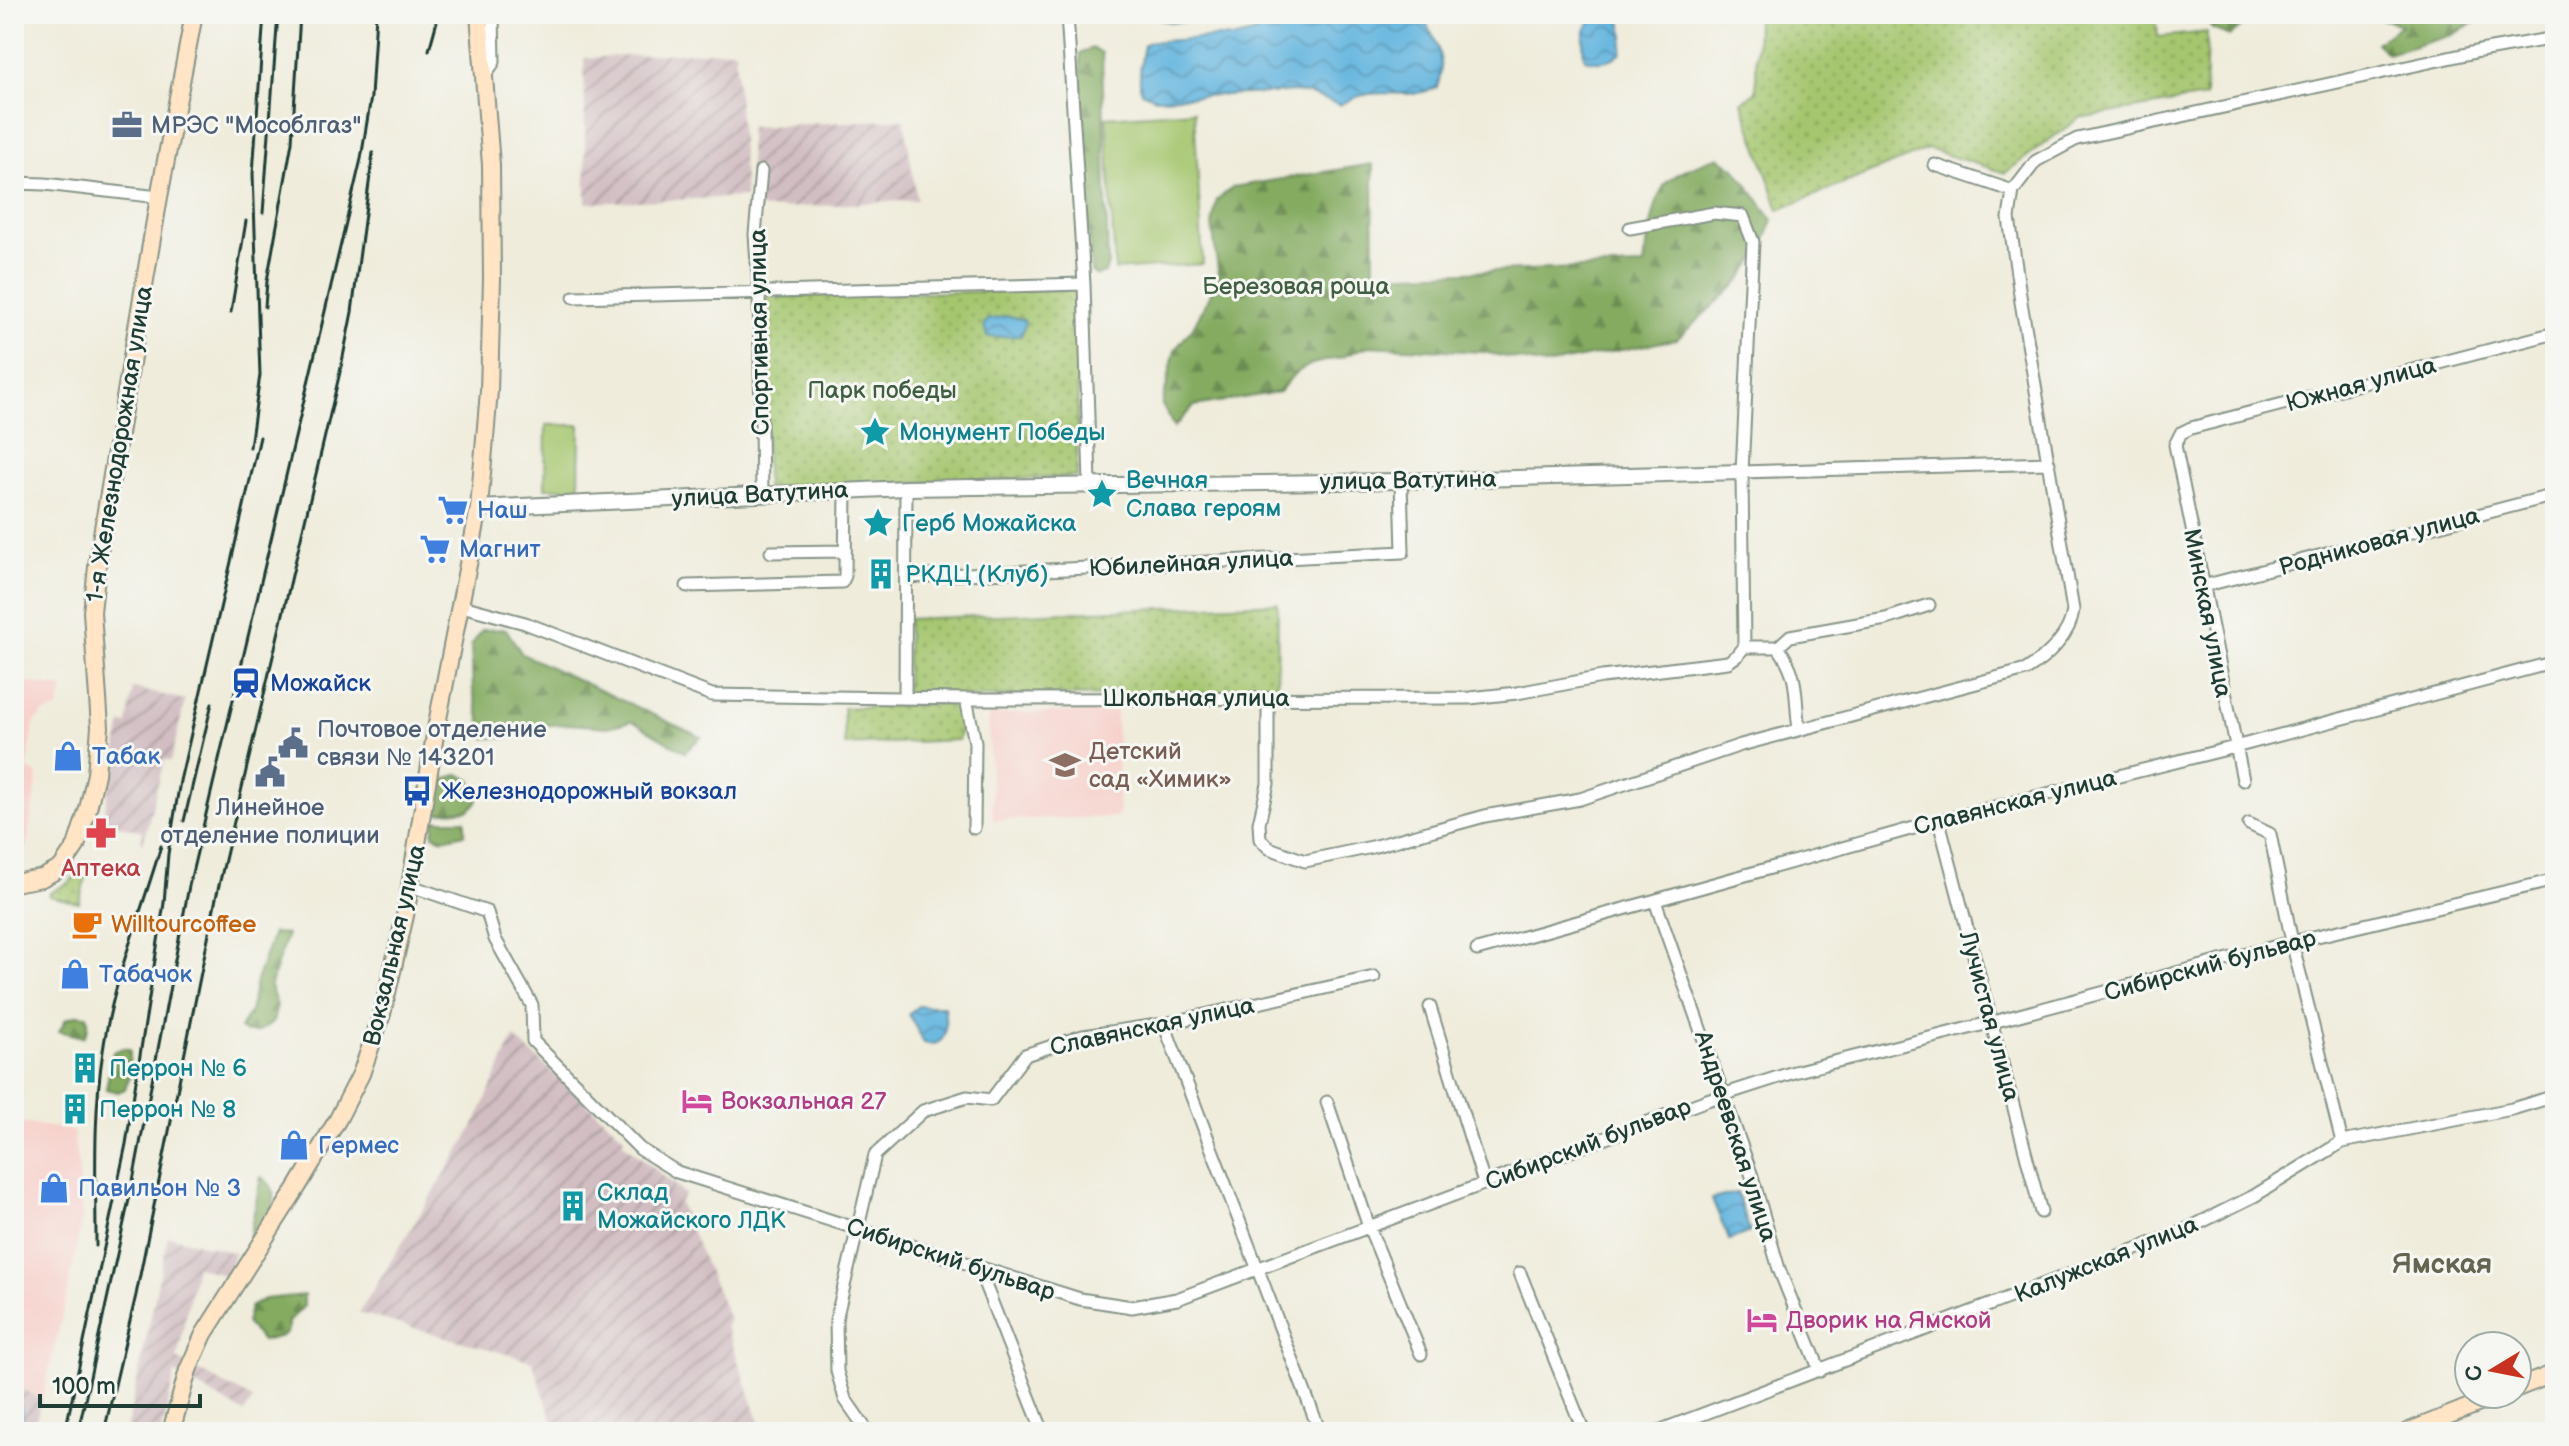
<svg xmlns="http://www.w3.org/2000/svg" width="2569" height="1446" viewBox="0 0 2569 1446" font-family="'Balsamiq Sans',sans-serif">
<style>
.built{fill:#f7d0ca}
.industrial{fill:url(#industrial-furrows)}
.green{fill:url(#green-dots);stroke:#628251;stroke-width:2}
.forest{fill:url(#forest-firs);stroke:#52744a;stroke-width:2}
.pitch{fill:#a5c66e;stroke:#628251;stroke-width:2}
.water{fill:url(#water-waves);stroke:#42798a;stroke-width:2}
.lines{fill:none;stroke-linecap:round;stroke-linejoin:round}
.stream{stroke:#64b5df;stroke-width:3}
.minor-casing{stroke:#879488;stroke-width:15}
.tertiary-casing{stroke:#879488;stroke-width:18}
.secondary-casing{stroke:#879488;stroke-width:20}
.minor{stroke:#fff;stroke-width:11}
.tertiary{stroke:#fff;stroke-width:14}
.secondary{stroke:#ffe4c6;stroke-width:16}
.rail{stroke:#1f3d34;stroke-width:3}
.labels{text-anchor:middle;stroke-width:6;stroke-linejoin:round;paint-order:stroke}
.service-label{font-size:24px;fill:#4e5e75;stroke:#f6f6f2;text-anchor:start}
.park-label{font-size:24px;fill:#405f42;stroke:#f6f6f2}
.street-label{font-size:24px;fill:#1f3d34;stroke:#f6f6f2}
.culture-label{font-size:24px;fill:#0d838f;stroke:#f6f6f2;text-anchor:start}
.shop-label{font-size:24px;fill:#366cbe;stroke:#f6f6f2;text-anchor:start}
.transit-label{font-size:24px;fill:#164399;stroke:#f6f6f2;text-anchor:start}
.education-label{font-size:24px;fill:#785e54;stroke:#f6f6f2;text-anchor:start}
.health-label{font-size:24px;fill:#be3a42;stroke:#f6f6f2}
.food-label{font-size:24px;fill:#c56008;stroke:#f6f6f2;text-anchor:start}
.hotel-label{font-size:24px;fill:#b23c85;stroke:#f6f6f2;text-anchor:start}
.quarter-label{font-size:28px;font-weight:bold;fill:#656551;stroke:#f6f6f2}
</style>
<defs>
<pattern id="industrial-furrows" width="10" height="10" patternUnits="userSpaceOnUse" patternTransform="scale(2)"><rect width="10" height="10" fill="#d2bec2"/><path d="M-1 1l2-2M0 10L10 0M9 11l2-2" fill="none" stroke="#aa9c9e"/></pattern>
<pattern id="green-dots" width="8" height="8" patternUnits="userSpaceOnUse" patternTransform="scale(2)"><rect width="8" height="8" fill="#a5c66e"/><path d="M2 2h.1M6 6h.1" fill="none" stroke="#86a25b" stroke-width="1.8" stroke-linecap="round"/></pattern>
<pattern id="forest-firs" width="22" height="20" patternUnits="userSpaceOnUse" patternTransform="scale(2)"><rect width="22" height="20" fill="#84ab61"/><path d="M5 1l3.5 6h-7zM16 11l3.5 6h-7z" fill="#6b8c51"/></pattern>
<pattern id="water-waves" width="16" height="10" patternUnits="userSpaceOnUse" patternTransform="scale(2)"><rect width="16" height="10" fill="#64b5df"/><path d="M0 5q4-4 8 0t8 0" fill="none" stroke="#5294b6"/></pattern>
</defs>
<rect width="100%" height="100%" fill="#f6f6f2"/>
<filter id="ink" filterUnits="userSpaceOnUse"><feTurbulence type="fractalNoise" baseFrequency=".0125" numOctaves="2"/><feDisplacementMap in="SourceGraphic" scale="16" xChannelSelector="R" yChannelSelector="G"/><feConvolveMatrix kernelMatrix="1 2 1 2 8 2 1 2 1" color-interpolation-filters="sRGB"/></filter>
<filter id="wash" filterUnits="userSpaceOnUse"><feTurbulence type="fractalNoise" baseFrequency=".006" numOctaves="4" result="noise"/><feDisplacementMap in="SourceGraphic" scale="32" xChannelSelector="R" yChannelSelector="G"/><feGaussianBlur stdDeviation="1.8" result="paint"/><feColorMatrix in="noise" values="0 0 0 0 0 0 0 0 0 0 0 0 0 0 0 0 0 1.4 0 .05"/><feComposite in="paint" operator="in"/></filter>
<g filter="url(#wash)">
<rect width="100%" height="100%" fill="#efecdb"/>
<path class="built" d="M14 680 63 688 58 709 43 713 34 723 27 769 38 774 26 850 14 849Z
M1116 711 1119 817 993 820 988 714Z
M14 1121 73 1131 80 1181 83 1213 69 1286 42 1400 14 1384Z"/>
<path class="industrial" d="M735 50 745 197 586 203 584 58Z
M904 119 917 200 768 209 750 207 749 127Z
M133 688 185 700 171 761 164 760 143 843H141L143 831 102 822 122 724 127 725Z
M514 1037 625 1138 622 1142 685 1194 679 1202 729 1319 726 1326 763 1432H572L553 1423 532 1361 359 1313 473 1128Z
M168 1236 235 1253 226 1276 196 1266 177 1359 253 1399 244 1413 175 1373 162 1432H126Z
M14 1384 42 1400 32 1432H14Z"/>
<path class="green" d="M1757 14H2156L2158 37 2207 32 2205 97 2079 118 2005 173 1928 149 1779 210 1742 102 1756 91Z
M1079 289 1077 477 766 488V297Z
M1278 603 1277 694 906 697 908 619Z
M958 703 963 722 958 740 845 745 843 708Z
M82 866H89L79 903 49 896 50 893 70 882Z"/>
<path class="forest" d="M2202 14H2287L2249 21 2230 36 2212 29Z
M2367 14H2491L2452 35 2388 54 2376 43 2401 25Z
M1092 48 1102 53 1108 264 1105 273 1097 276 1091 272 1080 53Z
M1718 157 1735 168 1773 220 1761 251 1738 283 1677 339 1545 365 1483 352 1368 346 1342 357 1312 364 1294 374 1279 392 1194 406 1174 427 1162 405 1175 350 1193 327 1219 278 1212 225 1217 200 1233 187 1373 164 1374 275 1644 266C1646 248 1655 194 1667 182 1681 170 1701 163 1718 157Z
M506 629 522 654 701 737 685 752 632 721 608 727 568 724 535 726 506 738H485L473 691 471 646 482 630Z
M458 774 471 780 478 801 469 810 436 813 444 780Z
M435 820H465V834L443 839 433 835Z
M273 933 287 934 270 987 277 1005 273 1022 258 1032 246 1033 240 1028 250 1012 256 981Z
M78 1015H87C89 1023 89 1031 83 1037L59 1031 66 1019Z
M123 1048 130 1050V1075L125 1089 118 1092 106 1089 113 1052Z
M261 1177C285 1191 272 1224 253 1238L249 1237Z
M304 1295V1306L288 1322V1331L282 1336 262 1341 246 1323 250 1307 265 1299Z"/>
<path class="pitch" d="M1194 111 1203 264 1115 270 1106 117Z
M546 425H580L579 488H545Z"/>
<path class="water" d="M1152 14H1220C1201 18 1168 30 1152 14Z
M1356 14H1417L1421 16C1436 38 1447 61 1437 87 1405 103 1376 82 1340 105L1310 94 1294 92 1156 98 1141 92C1138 78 1141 60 1144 45L1149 42 1219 37 1235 38 1252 34 1268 25 1284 23 1312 29Z
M1614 16 1621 19 1624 37 1621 52C1612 62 1598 63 1585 59 1582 49 1582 26 1593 20 1599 17 1608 17 1614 16Z
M1009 316 1024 320 1025 324 1021 336 987 337 984 325 987 320Z
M918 1006H944C946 1025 950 1049 924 1043L909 1014Z
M1737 1193 1750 1232 1729 1240 1712 1199Z"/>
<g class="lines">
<path class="stream" d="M14 1394C23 1405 23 1419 21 1432"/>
</g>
</g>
<g filter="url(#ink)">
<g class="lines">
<g class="minor-casing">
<path id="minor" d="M1067 14 1084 284 1090 484
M484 76 494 62 493 14
M1935 165 2013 191 2036 161 2077 139 2480 51 2555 38
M761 171 755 234 759 292 762 493
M14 183 45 184 159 197
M1630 228 1714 213 1743 216 1753 242 1742 472 1744 647
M574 297 1084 284
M1742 472 2049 463
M771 552 845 551
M907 577 1403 552 1401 481
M687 586 842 582 845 576 846 490
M2203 586 2555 495
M462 606 525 623 712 695 966 699 1470 698 1517 693 1602 677 1728 662 1738 655 1744 647H1778L1790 636 1886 619 1929 605
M1778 647C1800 677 1794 694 1799 729
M905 698 906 488
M1268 698V784L1259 823 1260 839 1269 848 1305 861 1372 847 1485 816 1580 799 1741 745 2026 670C2046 658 2071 635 2073 610L2021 302 2009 218 2013 191
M966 699 975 742 974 828
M2243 780 2175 445 2181 433 2191 428 2555 333
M1939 821 2041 1212
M2249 824 2270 834 2292 942 2342 1142
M411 886 487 912 495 939 532 1005 533 1041 640 1149 677 1172 1080 1299 1132 1307 1177 1299 1707 1100 1794 1072 1993 1022 2292 942 2555 880
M1655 901 1752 1176 1779 1269 1820 1371
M1477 950 1939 821 2235 747 2555 662
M1430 1007 1484 1183
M1164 1024 1320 1432
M1327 1102 1369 1227 1421 1354
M978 1267 1043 1432
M1520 1273 1584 1432
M868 1432 845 1399 837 1371 836 1320 875 1155 923 1111 967 1097 991 1100 1025 1055 1083 1036 1164 1024 1374 977
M1656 1432 2181 1232 2254 1196 2342 1142 2512 1109 2555 1096"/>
</g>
<g class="tertiary-casing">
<path id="tertiary" d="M479 508 906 488 1401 481 1742 472"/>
</g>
<g class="secondary-casing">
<path id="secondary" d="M14 883 42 878 61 868 76 846 88 809 96 774 100 727 92 612 98 558 159 197 194 14
M2517 1388 2555 1373
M171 1432 188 1370 204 1334 298 1186 338 1119 361 1074 382 1014 405 916 436 729 479 508 489 391 492 279 491 165 479 14
M2407 1432 2502 1394"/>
</g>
<use href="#minor" class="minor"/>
<use href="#tertiary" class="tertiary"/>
<use href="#secondary" class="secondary"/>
<path class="rail" d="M429 50 439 14
M263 213 278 14
M265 307 267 281 292 142 300 14
M231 312 246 221
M250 447 260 375 253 174 264 14
M184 821 212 703
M96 1246C96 1181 93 1115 103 1051 113 981 141 914 161 846
M65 1432 126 1144 164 903 168 854 180 781 260 437
M78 1432 132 1186 189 886 361 159 371 97 376 14
M104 1432 136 1295 216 898 340 372 352 312 373 153"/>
</g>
</g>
<defs>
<g id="office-bare" transform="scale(2.4)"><path d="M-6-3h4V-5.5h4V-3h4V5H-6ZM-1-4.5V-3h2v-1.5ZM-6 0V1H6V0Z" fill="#5c6f8a" stroke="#f6f6f2" stroke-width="2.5" paint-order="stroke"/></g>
<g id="sight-bare" transform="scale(2.4)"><path d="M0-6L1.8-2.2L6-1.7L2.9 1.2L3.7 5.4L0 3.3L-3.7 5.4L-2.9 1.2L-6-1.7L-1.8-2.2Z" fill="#0f9aa8" stroke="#f6f6f2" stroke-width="2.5" paint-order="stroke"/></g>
<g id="supermarket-bare" transform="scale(2.4)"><path d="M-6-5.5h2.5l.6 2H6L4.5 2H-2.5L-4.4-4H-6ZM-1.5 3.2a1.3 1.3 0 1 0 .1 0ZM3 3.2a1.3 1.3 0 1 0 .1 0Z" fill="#3f7fe0" stroke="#f6f6f2" stroke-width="2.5" paint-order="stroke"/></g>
<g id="building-bare" transform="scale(2.4)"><path d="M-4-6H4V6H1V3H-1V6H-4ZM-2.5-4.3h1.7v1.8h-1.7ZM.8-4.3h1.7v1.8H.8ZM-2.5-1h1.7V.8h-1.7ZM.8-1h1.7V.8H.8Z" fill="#0f9aa8" stroke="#f6f6f2" stroke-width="2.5" paint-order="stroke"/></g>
<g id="station-bare" transform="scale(2.4)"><path d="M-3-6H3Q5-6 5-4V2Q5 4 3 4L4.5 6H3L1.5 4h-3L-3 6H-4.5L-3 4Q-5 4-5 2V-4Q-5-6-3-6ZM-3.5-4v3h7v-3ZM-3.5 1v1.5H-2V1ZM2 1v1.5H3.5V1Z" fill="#1a4fb4" stroke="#f6f6f2" stroke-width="2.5" paint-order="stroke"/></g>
<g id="civic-bare" transform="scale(2.4)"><path d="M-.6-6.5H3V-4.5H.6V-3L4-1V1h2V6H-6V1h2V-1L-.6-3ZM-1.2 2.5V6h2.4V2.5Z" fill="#5c6f8a" stroke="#f6f6f2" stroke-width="2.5" paint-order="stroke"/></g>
<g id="shop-bare" transform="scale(2.4)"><path d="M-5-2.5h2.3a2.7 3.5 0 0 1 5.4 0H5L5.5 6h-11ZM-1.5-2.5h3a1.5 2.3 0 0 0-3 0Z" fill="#3f7fe0" stroke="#f6f6f2" stroke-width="2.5" paint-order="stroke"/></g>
<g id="school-bare" transform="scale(2.4)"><path d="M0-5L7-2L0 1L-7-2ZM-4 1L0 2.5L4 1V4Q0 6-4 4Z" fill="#8d6e63" stroke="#f6f6f2" stroke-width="2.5" paint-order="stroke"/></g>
<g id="bus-bare" transform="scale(2.4)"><path d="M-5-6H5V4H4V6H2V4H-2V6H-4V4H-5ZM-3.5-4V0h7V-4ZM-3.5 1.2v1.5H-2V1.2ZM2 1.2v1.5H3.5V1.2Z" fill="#1a4fb4" stroke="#f6f6f2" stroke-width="2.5" paint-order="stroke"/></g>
<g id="pharmacy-bare" transform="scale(2.4)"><path d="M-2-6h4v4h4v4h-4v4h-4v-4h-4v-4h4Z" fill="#e0444e" stroke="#f6f6f2" stroke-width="2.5" paint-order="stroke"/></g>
<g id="cafe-bare" transform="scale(2.4)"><path d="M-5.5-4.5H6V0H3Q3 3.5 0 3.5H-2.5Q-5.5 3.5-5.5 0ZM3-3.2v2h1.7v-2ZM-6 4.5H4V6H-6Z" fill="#e8710a" stroke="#f6f6f2" stroke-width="2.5" paint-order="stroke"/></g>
<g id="hotel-bare" transform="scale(2.4)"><path d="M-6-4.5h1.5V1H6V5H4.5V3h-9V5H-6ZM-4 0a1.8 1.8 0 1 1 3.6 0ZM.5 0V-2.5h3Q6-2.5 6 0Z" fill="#d1479c" stroke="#f6f6f2" stroke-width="2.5" paint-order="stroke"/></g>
</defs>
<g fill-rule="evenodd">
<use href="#office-bare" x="127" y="125"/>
<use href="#sight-bare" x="875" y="432"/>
<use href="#sight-bare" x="1102" y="494"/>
<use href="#supermarket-bare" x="453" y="510"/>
<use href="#sight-bare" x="878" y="523"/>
<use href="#supermarket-bare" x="435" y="549"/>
<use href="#building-bare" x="881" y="574"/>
<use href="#station-bare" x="246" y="683"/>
<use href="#civic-bare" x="293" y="743"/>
<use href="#shop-bare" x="68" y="756"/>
<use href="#school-bare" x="1065" y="765"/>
<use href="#civic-bare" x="270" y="772"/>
<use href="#bus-bare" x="417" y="791"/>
<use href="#pharmacy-bare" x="101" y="833"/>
<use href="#cafe-bare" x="87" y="924"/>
<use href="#shop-bare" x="75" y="974"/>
<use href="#building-bare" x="85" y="1068"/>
<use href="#hotel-bare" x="697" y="1101"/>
<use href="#building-bare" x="75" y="1109"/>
<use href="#shop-bare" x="294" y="1145"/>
<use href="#shop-bare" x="54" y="1188"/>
<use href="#building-bare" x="573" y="1206"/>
<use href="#hotel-bare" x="1762" y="1320"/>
</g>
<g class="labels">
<g class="service-label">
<text x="151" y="133">МРЭС "Мособлгаз"</text>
<text x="317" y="737">Почтовое отделение<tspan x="317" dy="28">связи № 143201</tspan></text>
<text x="270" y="815" text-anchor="middle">Линейное<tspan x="270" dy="28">отделение полиции</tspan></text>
</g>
<g class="park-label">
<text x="1296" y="294">Березовая роща</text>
<text x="882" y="398">Парк победы</text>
</g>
<g class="street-label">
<text transform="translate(759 332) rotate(-91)" y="8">Спортивная улица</text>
<text transform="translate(2361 384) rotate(-15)" y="8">Южная улица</text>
<text transform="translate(119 444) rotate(-81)" y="8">1-я Железнодорожная улица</text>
<text transform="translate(1408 480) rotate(-1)" y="8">улица Ватутина</text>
<text transform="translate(760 494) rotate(-3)" y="8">улица Ватутина</text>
<text transform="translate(2379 541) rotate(-15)" y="8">Родниковая улица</text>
<text transform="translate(1191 563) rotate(-3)" y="8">Юбилейная улица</text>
<text transform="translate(2208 613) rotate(79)" y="8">Минская улица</text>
<text x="1196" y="706">Школьная улица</text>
<text transform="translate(2015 802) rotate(-14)" y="8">Славянская улица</text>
<text transform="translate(394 945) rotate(-77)" y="8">Вокзальная улица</text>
<text transform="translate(2210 965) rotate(-15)" y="8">Сибирский бульвар</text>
<text transform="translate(1990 1016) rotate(75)" y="8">Лучистая улица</text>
<text transform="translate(1152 1026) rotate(-12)" y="8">Славянская улица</text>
<text transform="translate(1736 1136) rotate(72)" y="8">Андреевская улица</text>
<text transform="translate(1588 1144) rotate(-21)" y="8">Сибирский бульвар</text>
<text transform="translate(951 1259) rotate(18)" y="8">Сибирский бульвар</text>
<text transform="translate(2106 1259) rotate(-22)" y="8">Калужская улица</text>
</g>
<g class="culture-label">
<text x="899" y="440">Монумент Победы</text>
<text x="1126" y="488">Вечная<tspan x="1126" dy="28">Слава героям</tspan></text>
<text x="902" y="531">Герб Можайска</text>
<text x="905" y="582">РКДЦ (Клуб)</text>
<text x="109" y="1076">Перрон № 6</text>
<text x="99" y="1117">Перрон № 8</text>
<text x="597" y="1200">Склад<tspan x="597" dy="28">Можайского ЛДК</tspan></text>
</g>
<g class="shop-label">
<text x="477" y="518">Наш</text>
<text x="459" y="557">Магнит</text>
<text x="92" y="764">Табак</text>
<text x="99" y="982">Табачок</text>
<text x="318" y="1153">Гермес</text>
<text x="78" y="1196">Павильон № 3</text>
</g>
<g class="transit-label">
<text x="270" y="691">Можайск</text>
<text x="441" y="799">Железнодорожный вокзал</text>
</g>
<g class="education-label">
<text x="1089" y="759">Детский<tspan x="1089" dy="28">сад «Химик»</tspan></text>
</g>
<g class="health-label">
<text x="101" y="876">Аптека</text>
</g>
<g class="food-label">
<text x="111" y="932">Willtourcoffee</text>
</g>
<g class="hotel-label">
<text x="721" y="1109">Вокзальная 27</text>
<text x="1786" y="1328">Дворик на Ямской</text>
</g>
<g class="quarter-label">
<text x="2442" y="1273">Ямская</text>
</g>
</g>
<rect width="2569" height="1446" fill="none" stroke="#f6f6f2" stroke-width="48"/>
<g transform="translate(2493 1370) rotate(260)"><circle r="38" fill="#f6f6f2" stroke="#a0aca6" stroke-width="2"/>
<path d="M0-6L14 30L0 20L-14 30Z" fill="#c8321e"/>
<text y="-12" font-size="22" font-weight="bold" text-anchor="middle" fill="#1f3d34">С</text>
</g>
<path d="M40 1394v12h160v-12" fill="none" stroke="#1f3d34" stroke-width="4"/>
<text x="52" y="1394" font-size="24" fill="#1f3d34" stroke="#f6f6f2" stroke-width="6" paint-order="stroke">100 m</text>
</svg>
